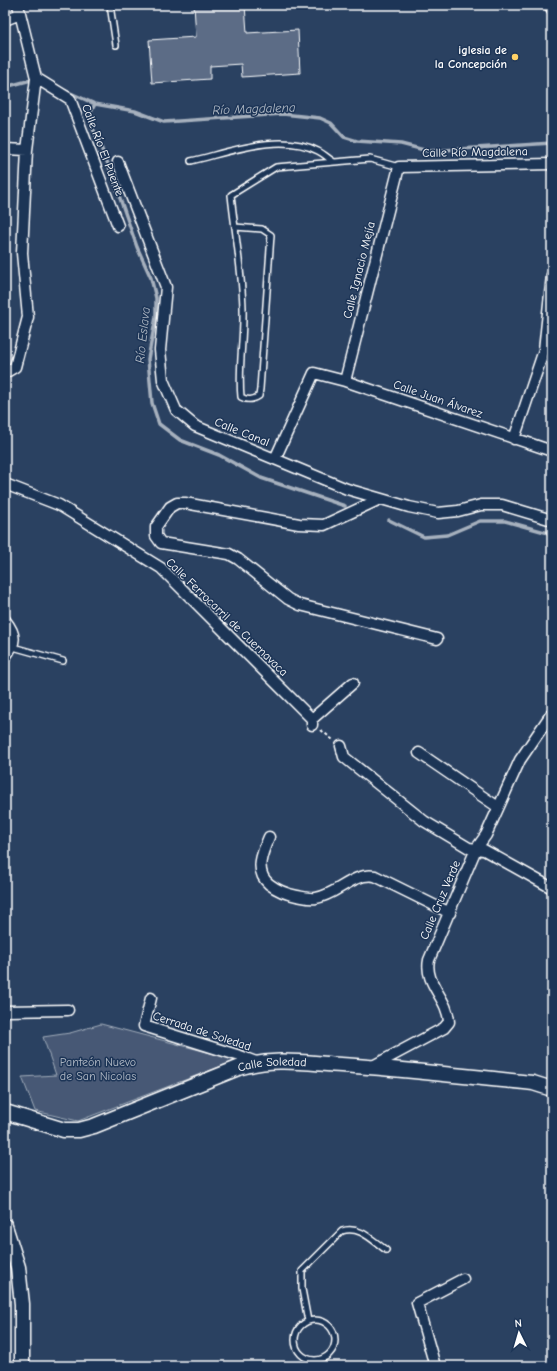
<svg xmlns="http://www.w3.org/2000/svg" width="557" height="1371" viewBox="0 0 557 1371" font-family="'Comic Neue',sans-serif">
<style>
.green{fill:#465975;stroke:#a2acba}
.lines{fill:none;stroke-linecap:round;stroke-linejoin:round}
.stream{stroke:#a7b1be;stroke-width:3.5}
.building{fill:#5b6c86;stroke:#fff}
.lane-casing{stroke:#fff;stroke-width:8}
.street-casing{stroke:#fff;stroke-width:13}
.secondary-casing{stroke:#fff;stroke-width:17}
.path{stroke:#fff;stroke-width:2;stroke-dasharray:3 3;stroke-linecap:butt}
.lane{stroke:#1d3557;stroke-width:5}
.street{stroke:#1d3557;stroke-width:10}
.secondary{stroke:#1d3557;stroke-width:14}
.poi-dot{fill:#ffd166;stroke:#1d3557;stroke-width:1.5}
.labels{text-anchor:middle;stroke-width:3;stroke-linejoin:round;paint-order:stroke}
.poi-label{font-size:12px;font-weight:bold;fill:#fff;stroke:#1d3557;text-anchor:end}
.street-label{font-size:12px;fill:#fff;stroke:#1d3557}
.park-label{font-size:12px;fill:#b5bdc8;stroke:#1d3557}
.water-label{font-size:13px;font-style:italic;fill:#b6bec8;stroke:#1d3557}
</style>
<rect width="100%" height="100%" fill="#2a4161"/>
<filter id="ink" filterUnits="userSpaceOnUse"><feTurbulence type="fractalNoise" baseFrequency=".025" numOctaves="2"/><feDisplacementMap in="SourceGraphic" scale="8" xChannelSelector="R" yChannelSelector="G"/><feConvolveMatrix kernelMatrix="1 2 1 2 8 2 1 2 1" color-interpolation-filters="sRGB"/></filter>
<g filter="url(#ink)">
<path class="green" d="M101 1024 237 1060 78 1121 35 1111 22 1077 56 1075 43 1037 70 1033Z"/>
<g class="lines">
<path class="stream" d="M5 87 35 79
M66 91 95 104 135 111 164 122 283 114 320 118 331 123 344 137 357 141 401 144 428 151 552 143
M95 104 90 114 92 126 108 164 137 247 151 278 156 298V317L148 359 152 403 159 424 180 440 219 455 261 478 345 506
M389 520 424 537 447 535 480 521H505L552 534"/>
</g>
<path class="building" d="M194 5H245L247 33 298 30 300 73 242 77 241 64 210 66V79L152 83 149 40 196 37Z"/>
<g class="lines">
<g class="lane-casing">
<path id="lane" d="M110 5 116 45
M191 161C230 152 280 132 318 151 324 154 329 159 334 162
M235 227 262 229 271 235 260 389 259 396C253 400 248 401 241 397 238 368 244 338 243 308 242 271 235 233 231 195L276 167 370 159 399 167
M13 647 63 661
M295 1340a20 20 0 1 1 40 0a20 20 0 1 1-40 0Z
M308 1321 302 1289V1271L342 1231C359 1225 372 1240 386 1250"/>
</g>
<g class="street-casing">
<path id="street" d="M549 5 552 9
M5 20 20 14
M36 78 70 99 118 226
M5 149 27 150
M118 162 166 287 160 350 163 380 176 410 195 426 347 489 409 507 438 513 458 511 481 505H502L552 520
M5 373 15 367 28 317 22 253 27 150 36 78 18 5
M345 381 399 167 552 164
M514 439 544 350 552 275
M275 459 314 373 345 381 552 451
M5 484 59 505 161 568 312 719V725
M380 499 324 525 299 524 185 503H177L170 507 156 527V536L161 543 229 554 238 559 288 599 300 605 437 639
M5 620C17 635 16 643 5 657
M312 719 353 683
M341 746 344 757 424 821 469 848 484 850 552 888
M419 753 498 807
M269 837C262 853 254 871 269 884 278 891 286 894 297 896 303 897 310 899 316 898 337 895 353 872 375 876L450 913
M151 998 144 1026 240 1056 256 1062
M5 1011 68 1010
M371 1067 444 1028 449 1022C448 998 424 984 429 960L476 849 486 835 520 760 552 713
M435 1366 417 1303 463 1279"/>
</g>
<g class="secondary-casing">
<g id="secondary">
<path id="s1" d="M5 1112 64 1130H79L94 1126 238 1068C273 1057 306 1063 341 1065 405 1069 469 1077 533 1083L552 1089"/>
<path d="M5 1226 18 1267 22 1304V1366"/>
</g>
</g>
<path class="path" d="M321 730 333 740"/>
<use href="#lane" class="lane"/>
<use href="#street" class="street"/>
<use href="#secondary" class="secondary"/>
</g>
</g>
<circle class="poi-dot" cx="515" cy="57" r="4"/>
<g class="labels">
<g class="poi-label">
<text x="507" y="54">iglesia de<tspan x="507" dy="14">la Concepción</tspan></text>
</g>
<g class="street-label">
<text transform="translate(103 150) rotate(69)" y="4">Calle Río El Puente</text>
<text transform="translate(475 152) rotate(-1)" y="4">Calle Río Magdalena</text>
<text transform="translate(359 270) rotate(-76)" y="4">Calle Ignacio Mejía</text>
<text transform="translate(438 399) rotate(19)" y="4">Calle Juan Álvarez</text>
<text transform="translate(242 432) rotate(22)" y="4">Calle Canal</text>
<text transform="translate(227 617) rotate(44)" y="4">Calle Ferrocarril de Cuernavaca</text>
<text transform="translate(440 900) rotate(-67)" y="4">Calle Cruz Verde</text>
<text transform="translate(202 1031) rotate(18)" y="4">Cerrada de Soledad</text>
<text dy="4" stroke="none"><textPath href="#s1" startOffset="282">Calle Soledad</textPath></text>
</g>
<g class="park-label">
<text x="98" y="1066">Panteón Nuevo<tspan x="98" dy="14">de San Nicolas</tspan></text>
</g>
<g class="water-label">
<text transform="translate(254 108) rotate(-2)" y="5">Río Magdalena</text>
<text transform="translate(142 335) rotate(-84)" y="5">Río Eslava</text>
</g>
</g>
<rect width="557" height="1371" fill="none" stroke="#1d3557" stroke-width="20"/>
<rect x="10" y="10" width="537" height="1351" fill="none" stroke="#fff" stroke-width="1.5" filter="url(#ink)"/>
<g transform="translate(519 1333) rotate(355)" stroke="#1d3557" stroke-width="3" paint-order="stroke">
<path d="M0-3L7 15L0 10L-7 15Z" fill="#ffffff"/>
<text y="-6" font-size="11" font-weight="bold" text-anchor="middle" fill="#ffffff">N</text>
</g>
</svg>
